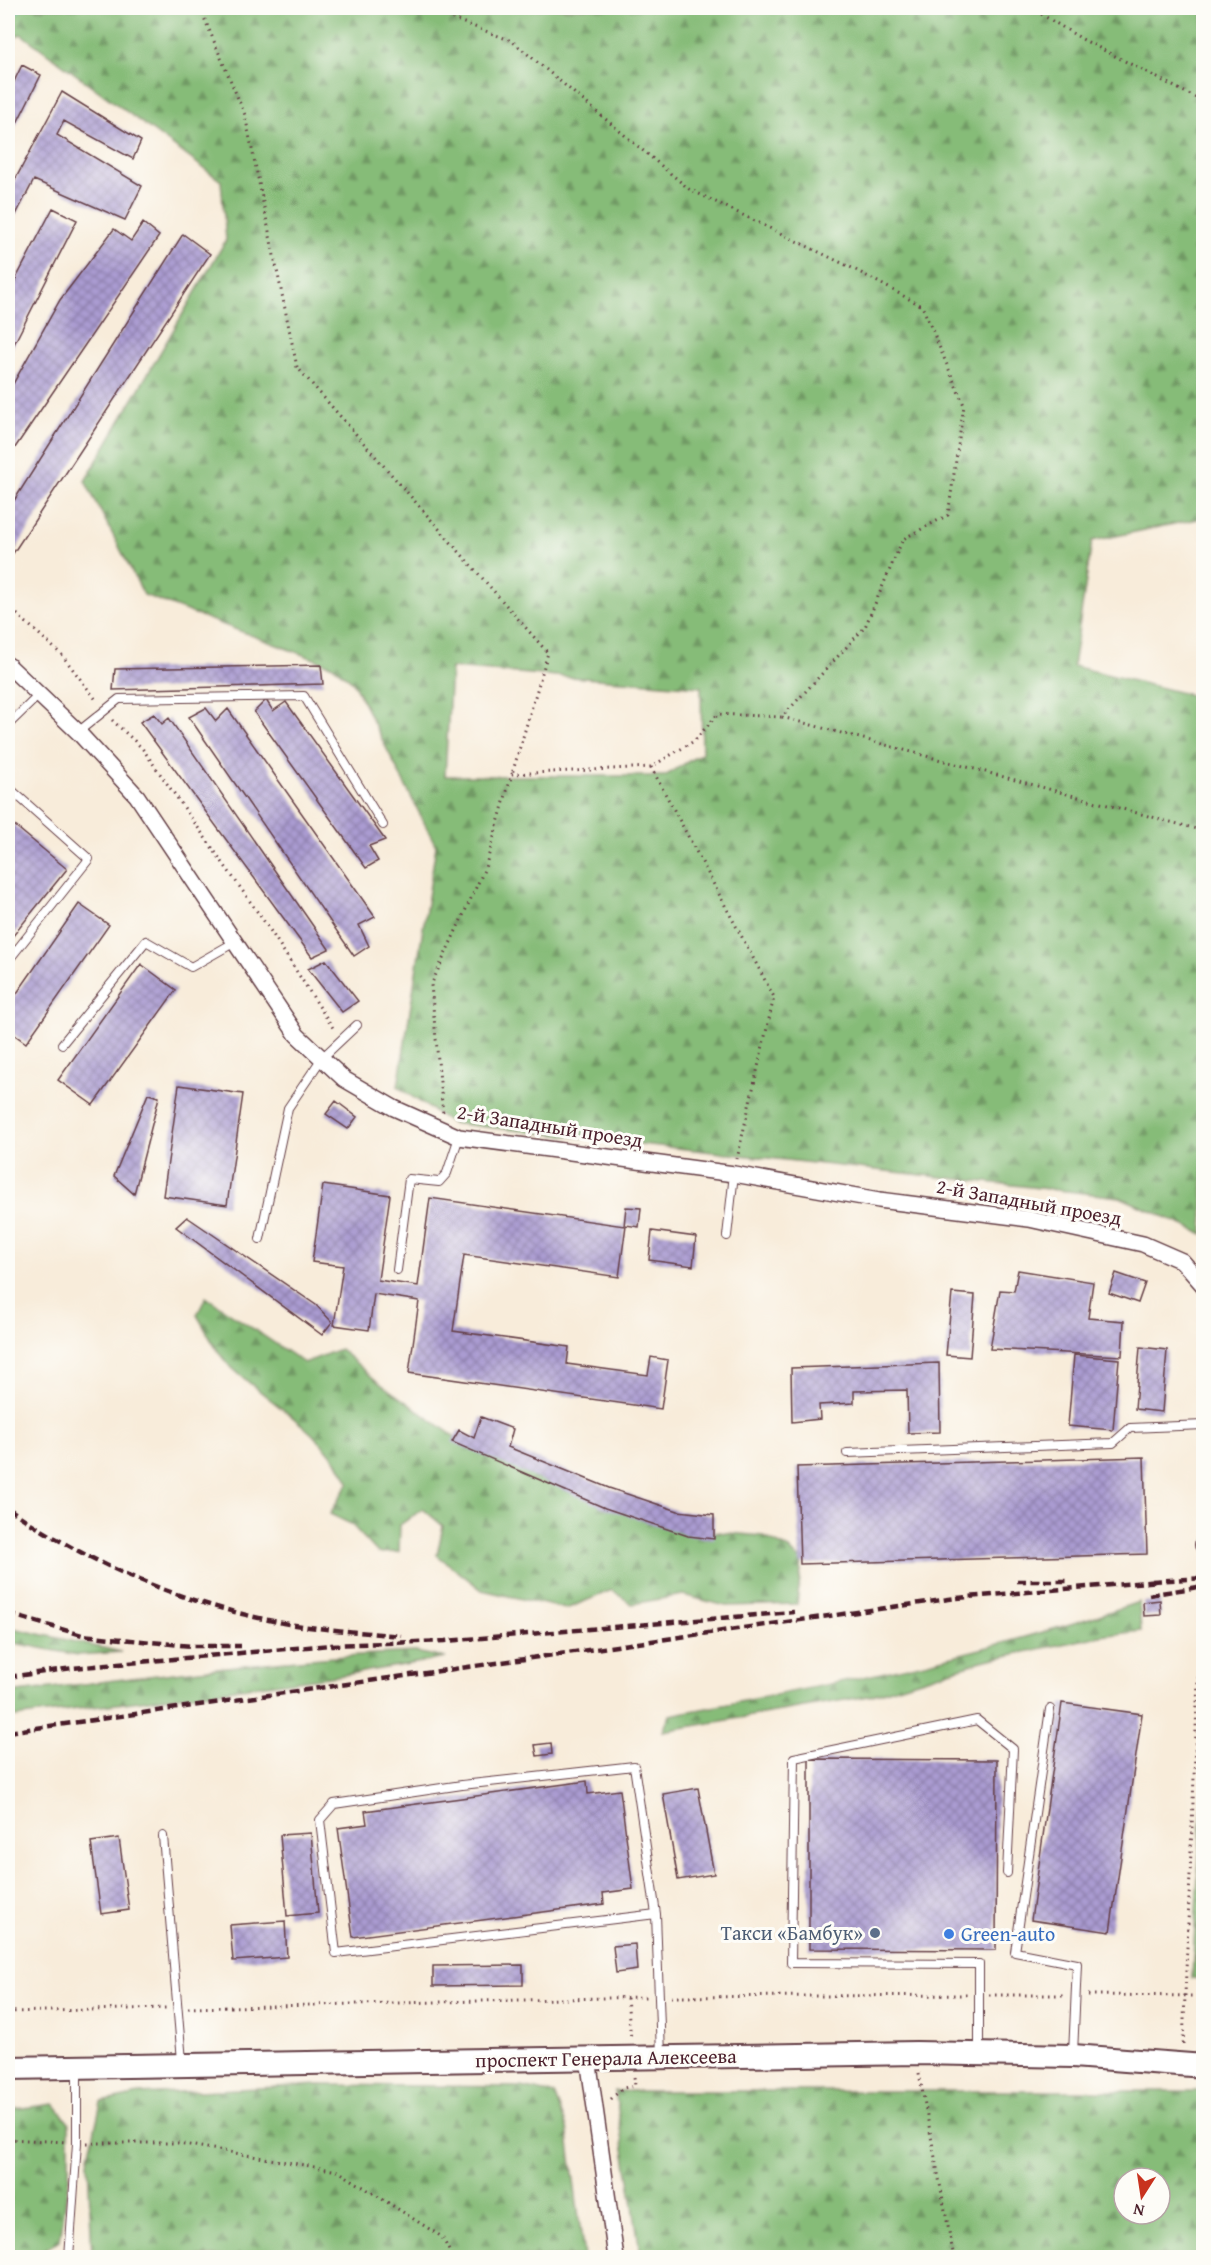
<svg xmlns="http://www.w3.org/2000/svg" width="1211" height="2265" viewBox="0 0 1211 2265" font-family="'Gentium Book Plus',serif">
<style>
.forest{fill:url(#forest-firs);stroke:#686e52;stroke-width:1.5;fill-rule:evenodd}
.lines{fill:none;stroke-linecap:round;stroke-linejoin:round}
.stream{stroke:#48adc7;stroke-width:5}
.building{fill:url(#building-cross-hatch)}
.service-casing{stroke:#643e45;stroke-width:10}
.minor-casing{stroke:#643e45;stroke-width:18}
.secondary-casing{stroke:#643e45;stroke-width:26}
.path{stroke:#643e45;stroke-width:3;stroke-dasharray:1.5 4.5;stroke-linecap:butt}
.service{stroke:#fff;stroke-width:8}
.minor{stroke:#fff;stroke-width:15}
.secondary{stroke:#fff;stroke-width:22}
.rail{stroke:#4a1f2b;stroke-width:4.5;stroke-dasharray:9 4.5;stroke-linecap:butt}
.service-dot{fill:#5c6f8a;stroke:#fdfcf7;stroke-width:2}
.shop-dot{fill:#3f7fe0;stroke:#fdfcf7;stroke-width:2}
.labels{text-anchor:middle;stroke-width:6;stroke-linejoin:round;paint-order:stroke}
.street-label{font-size:20px;fill:#4a1f2b;stroke:#fdfcf7}
.service-label{font-size:20px;fill:#4e5e75;stroke:#fdfcf7;text-anchor:end}
.shop-label{font-size:20px;fill:#366cbe;stroke:#fdfcf7;text-anchor:start}
</style>
<defs>
<pattern id="forest-firs" width="22" height="20" patternUnits="userSpaceOnUse" patternTransform="scale(1.5)"><rect width="22" height="20" fill="#86bc78"/><path d="M5 1l3.5 6h-7zM16 11l3.5 6h-7z" fill="#709863"/></pattern>
<pattern id="building-cross-hatch" width="8" height="8" patternUnits="userSpaceOnUse" patternTransform="scale(1.5)"><rect width="8" height="8" fill="#aa9bd1"/><path d="M0 0l8 8M0 8l8-8" fill="none" stroke="#8c7eaa"/></pattern>
</defs>
<rect width="100%" height="100%" fill="#fdfcf7"/>
<filter id="ink" filterUnits="userSpaceOnUse"><feTurbulence type="fractalNoise" baseFrequency=".0167" numOctaves="2"/><feDisplacementMap in="SourceGraphic" scale="12" xChannelSelector="R" yChannelSelector="G"/><feConvolveMatrix kernelMatrix="1 2 1 2 8 2 1 2 1" color-interpolation-filters="sRGB"/></filter>
<filter id="wash" filterUnits="userSpaceOnUse"><feTurbulence type="fractalNoise" baseFrequency=".008" numOctaves="4" result="noise"/><feDisplacementMap in="SourceGraphic" scale="24" xChannelSelector="R" yChannelSelector="G"/><feGaussianBlur stdDeviation="1.35" result="paint"/><feColorMatrix in="noise" values="0 0 0 0 0 0 0 0 0 0 0 0 0 0 0 0 0 1.4 0 .05"/><feComposite in="paint" operator="in"/></filter>
<g filter="url(#wash)">
<rect width="100%" height="100%" fill="#f8ecda"/>
<path class="forest" d="M8 8H1203V518L1092 541 1073 666 1203 698V1234L1120 1197 451 1123 398 1087 436 846 353 682 333 666 144 595 85 481 226 240 221 181 21 34 8 40ZM451 668 701 687 702 753 665 776H445Z
M206 1297 304 1363 340 1349 378 1382 461 1441 695 1530 762 1536 789 1549 802 1562 797 1604 726 1606 683 1595 632 1604 612 1590 566 1609 482 1590 437 1555 443 1526 423 1509 400 1525 399 1552 378 1553 351 1524 330 1514 349 1482C324 1431 270 1404 230 1366 216 1353 207 1331 197 1315Z
M1139 1602 1141 1631 1100 1636 982 1661 869 1696 663 1731 670 1715C828 1686 987 1654 1139 1602Z
M8 1627 121 1652 78 1655 8 1642Z
M415 1652 446 1658 344 1675 8 1718V1693C144 1677 278 1658 415 1652Z
M1203 1791 1204 1979H1203L1192 1978Z
M319 2085 521 2087 554 2094 567 2128 584 2257H92L88 2161 101 2102 139 2094Z
M615 2091H1203V2257H641ZM1124 2178H1160V2214H1124Z
M54 2104 69 2122V2176L60 2240 39 2253 8 2251V2110Z"/>
<g class="lines">
<path class="stream" d="M8 16 20 8"/>
</g>
<g id="blocks">
<path class="building" d="M22 65 41 75 8 141V94Z
M62 92 141 141 133 159 64 121 57 135 142 186 125 220 34 180 8 230V193Z
M53 208 77 220 8 356V294Z
M143 223 159 236 8 458V393L60 300 114 229 131 241Z
M183 234 210 254 8 561V510Z
M321 665 323 684 113 690 115 669Z
M266 700 273 711 286 702 385 840 369 846 378 861 366 868 254 712Z
M206 708 216 721 228 709 375 917 359 925 369 946 354 956 189 717Z
M154 714 162 724 169 718 329 949 312 957 140 722Z
M8 820 67 869 8 942Z
M79 904 109 925 26 1043 8 1030V1006Z
M326 960 358 1001 342 1012 308 969Z
M141 964 176 990 93 1105 58 1080Z
M179 1085 243 1094 227 1205 163 1196Z
M148 1094 159 1097 134 1194 114 1176Z
M336 1101 357 1117 348 1129 326 1114Z
M323 1185 390 1195 378 1280 418 1286 430 1198 624 1226 626 1207 641 1208 639 1227 626 1225 619 1277 464 1255 453 1331 569 1347 567 1364 648 1375 651 1357 668 1360 661 1409 409 1373 419 1301 374 1294 369 1330 334 1325 343 1266 312 1262Z
M187 1217 316 1305 332 1322 322 1335 176 1227Z
M652 1231 696 1237 693 1266 649 1260Z
M1018 1270 1093 1282 1088 1318 1124 1321 1122 1356 990 1349 1000 1290 1014 1291Z
M1116 1273 1145 1283 1138 1303 1109 1293Z
M952 1293 975 1295 970 1357 946 1355Z
M1140 1347 1167 1350 1162 1412 1135 1409Z
M1074 1355 1119 1359 1113 1430 1068 1426Z
M939 1363 940 1432 908 1433 907 1390 854 1391V1403L819 1405 820 1419 792 1422 791 1368Z
M481 1417 513 1429 508 1447 609 1488 678 1511 714 1515V1539L688 1536 605 1508 452 1442 459 1430 474 1438Z
M1144 1457 1147 1554 800 1564 797 1467Z
M1160 1600 1161 1615 1144 1616 1143 1602Z
M1062 1703 1142 1714 1110 1932 1031 1920Z
M551 1743 552 1754 537 1756 535 1745Z
M809 1759 997 1760 996 1950 809 1949Z
M587 1781 588 1794 620 1790 633 1889 603 1893 604 1904 353 1937 338 1828 367 1824 365 1811Z
M698 1788 714 1874 678 1880 663 1794Z
M311 1833 318 1913 287 1916 280 1835Z
M119 1838 129 1910 101 1914 91 1842Z
M285 1921 287 1957 233 1961 230 1925Z
M635 1944 637 1970 616 1973 613 1946Z
M523 1965V1985L433 1986V1966Z"/>
</g>
</g>
<g filter="url(#ink)">
<use href="#blocks" fill-opacity="0" stroke="#643e45" stroke-width="1.5"/>
<g class="lines">
<g class="service-casing">
<path id="service" d="M8 725 40 694
M78 732 119 699 304 696 383 825
M8 787 89 859 8 961
M62 1044 146 941 191 967 235 942
M727 1236 734 1174
M260 1239 288 1108 322 1058 357 1025
M397 1270 409 1179 439 1182 447 1173 459 1137
M847 1453 1113 1443 1130 1428 1204 1425
M1050 1709 1015 1952 1077 1964 1073 2054
M163 1836 182 2061
M656 1914 336 1953 320 1820 334 1804 462 1785 634 1766 656 1914 661 2055
M979 2053V1964L791 1963 794 1758 977 1720 1013 1749 1007 1873
M69 2258 77 2143V2070"/>
</g>
<g class="minor-casing">
<path id="minor" d="M8 665 78 732 137 796 297 1035 344 1079 394 1108 459 1137 734 1174 879 1200 1029 1219 1143 1244 1182 1261 1204 1286
M1203 1545 1204 1539
M588 2058 616 2258"/>
</g>
<g class="secondary-casing">
<path id="secondary" d="M8 2068 916 2053 1073 2056 1204 2066"/>
</g>
<path class="path" d="M200 8 245 115 297 367 548 653 512 774
M424 8 512 41 689 189 852 268 922 306 964 405 948 515 903 539 865 627 782 717 718 714 694 741 651 767 512 774 485 868 431 985 443 1114
M1031 8 1082 39 1204 102
M8 606 62 655 97 701
M782 717 1204 831
M112 720 142 748 268 927 335 1031
M651 767 774 997 737 1159
M989 1995H1064
M1088 1995 1204 1996
M671 1997 968 1995
M627 1998 631 2039
M188 2008 647 1997
M8 2012 167 2008
M1183 2044 1203 1559
M919 2073 954 2258
M611 2099 623 2088 635 2086 634 2076
M8 2139 66 2142
M87 2143H178L338 2171 442 2237 453 2258"/>
<use href="#service" class="service"/>
<use href="#minor" class="minor"/>
<use href="#secondary" class="secondary"/>
<path class="rail" d="M8 1508C90 1565 184 1604 283 1623 322 1630 362 1632 401 1636
M1017 1581H1071
M1152 1581 1204 1578
M1149 1595 1204 1586
M8 1614 82 1635 191 1646H241
M8 1677 73 1668 330 1645 445 1641 794 1612
M8 1732 956 1598 1159 1581"/>
</g>
</g>
<circle class="service-dot" cx="875" cy="1933" r="6"/>
<circle class="shop-dot" cx="949" cy="1934" r="6"/>
<g class="labels">
<g class="street-label">
<text transform="translate(550 1126) rotate(9)" y="7">2-й Западный проезд</text>
<text transform="translate(1029 1202) rotate(10)" y="7">2-й Западный проезд</text>
<text transform="translate(606 2058) rotate(-1)" y="7">проспект Генерала Алексеева</text>
</g>
<g class="service-label">
<text x="863" y="1940">Такси «Бамбук»</text>
</g>
<g class="shop-label">
<text x="961" y="1941">Green-auto</text>
</g>
</g>
<rect width="1211" height="2265" fill="none" stroke="#fdfcf7" stroke-width="30"/>
<g transform="translate(1142 2196) rotate(192)"><circle r="28" fill="#fdfcf7" stroke="#b5a4a5" stroke-width="1.5"/>
<path d="M0-4.5L10 22L0 15L-10 22Z" fill="#c8321e"/>
<text y="-9" font-size="16" font-weight="bold" text-anchor="middle" fill="#4a1f2b">N</text>
</g>
</svg>
